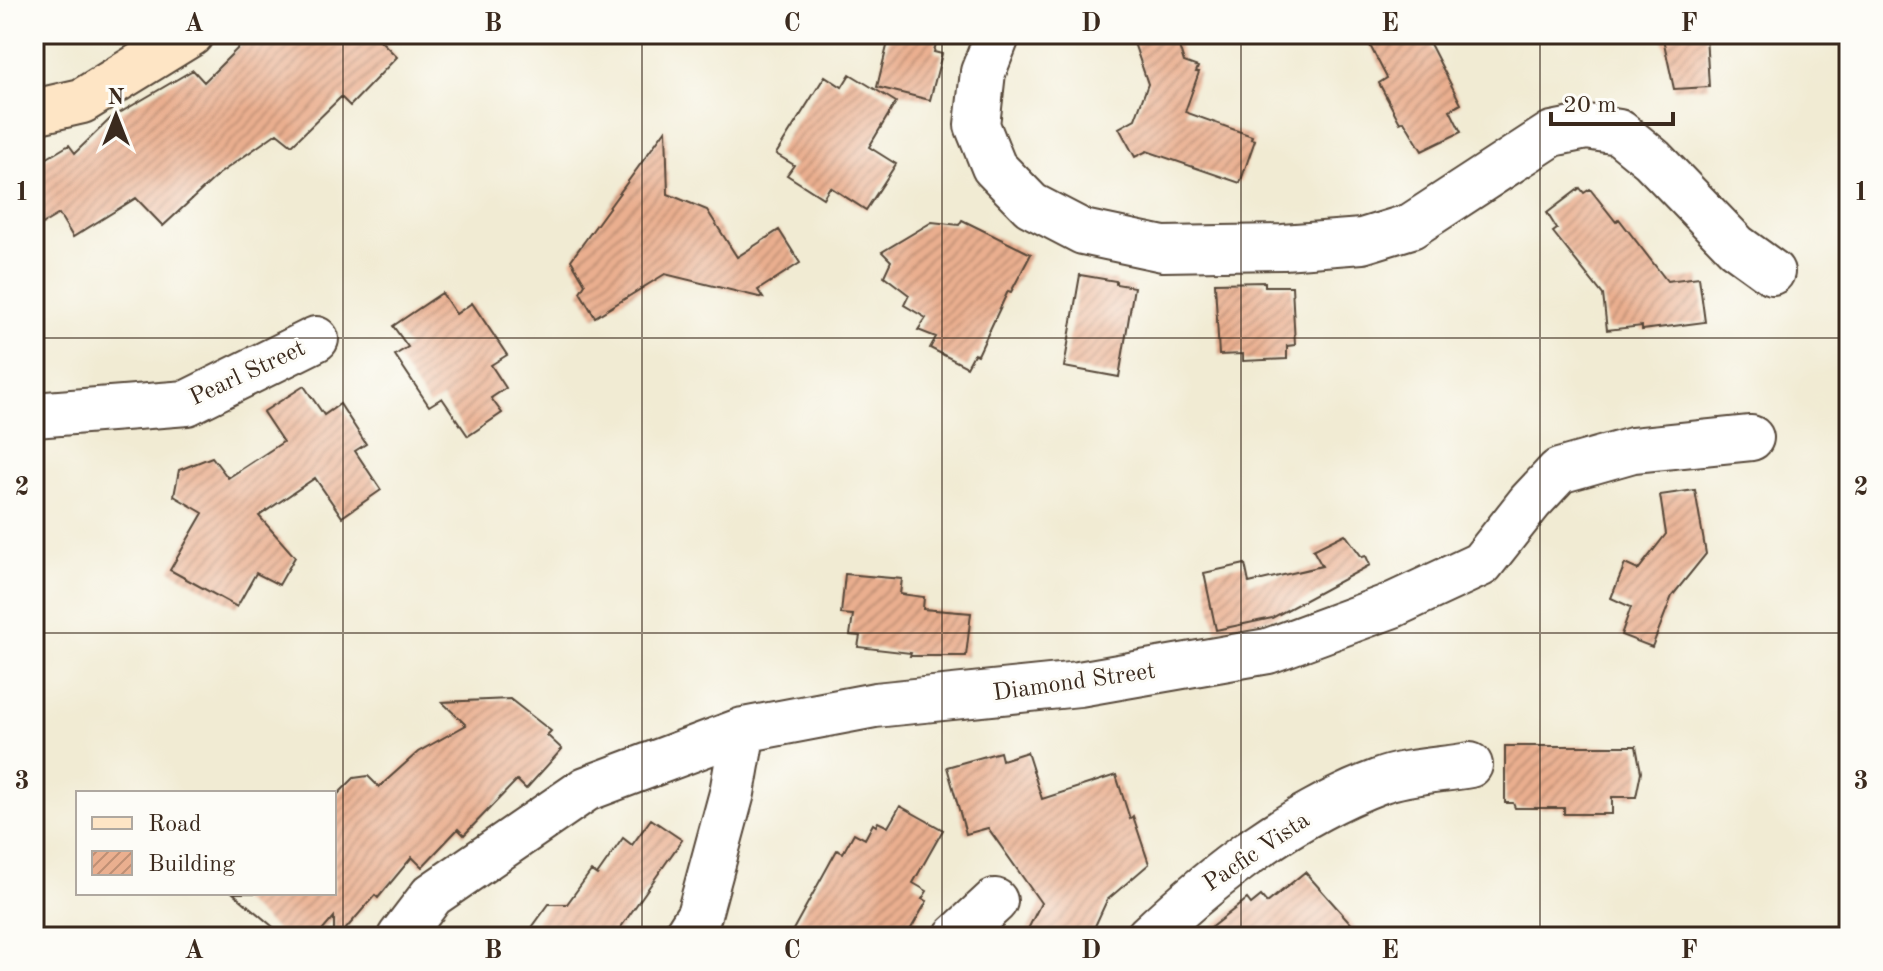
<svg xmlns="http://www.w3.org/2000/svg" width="1883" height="971" viewBox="0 0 1883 971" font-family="'Old Standard TT',serif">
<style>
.building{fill:url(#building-hatch)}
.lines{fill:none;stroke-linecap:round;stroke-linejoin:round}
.street-casing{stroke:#564739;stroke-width:48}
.secondary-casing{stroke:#564739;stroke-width:48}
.street{stroke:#fff;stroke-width:44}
.secondary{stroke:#fee5c5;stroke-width:44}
.grid{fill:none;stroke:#3b2a1e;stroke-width:2;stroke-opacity:0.55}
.labels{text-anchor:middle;stroke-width:6;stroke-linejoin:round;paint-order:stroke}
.street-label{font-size:24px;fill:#3b2a1e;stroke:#fdfcf7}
.neatline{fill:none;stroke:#3b2a1e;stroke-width:3}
.grid-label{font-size:26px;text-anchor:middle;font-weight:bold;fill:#3b2a1e}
</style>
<defs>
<pattern id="building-hatch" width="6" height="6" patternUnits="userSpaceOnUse" patternTransform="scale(2)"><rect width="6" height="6" fill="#eaaf8f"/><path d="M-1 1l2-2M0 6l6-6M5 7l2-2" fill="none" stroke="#bf8f74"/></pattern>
</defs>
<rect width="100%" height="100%" fill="#fdfcf7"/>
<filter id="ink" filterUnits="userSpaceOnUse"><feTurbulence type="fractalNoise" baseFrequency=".0125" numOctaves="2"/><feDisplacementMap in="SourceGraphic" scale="16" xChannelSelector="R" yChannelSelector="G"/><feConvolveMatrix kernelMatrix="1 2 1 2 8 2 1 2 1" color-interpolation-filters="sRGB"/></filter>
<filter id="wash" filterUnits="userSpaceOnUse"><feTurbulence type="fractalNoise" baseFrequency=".006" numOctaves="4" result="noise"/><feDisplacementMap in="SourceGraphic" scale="32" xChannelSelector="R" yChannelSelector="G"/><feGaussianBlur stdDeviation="1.8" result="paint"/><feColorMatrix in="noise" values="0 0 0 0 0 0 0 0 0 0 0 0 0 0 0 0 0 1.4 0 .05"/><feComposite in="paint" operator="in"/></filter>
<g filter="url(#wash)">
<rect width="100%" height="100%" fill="#f1ebd3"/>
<g id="blocks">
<path class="building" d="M252 34H374L397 57 350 106 341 97 292 145 277 133 219 174 163 226 136 198 73 237 59 214 34 229V166L69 145 75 153 111 118 193 70 204 82Z
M890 34H916L937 39 934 52 942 54 930 100 877 87Z
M1131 34H1175L1184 62 1198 67 1196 72H1199L1185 112 1252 136 1251 139 1255 140 1240 183 1147 151 1135 157 1119 128 1135 119 1148 84Z
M1364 34H1425L1461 104 1450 110 1461 132 1422 151 1404 121 1400 123 1379 83 1387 78Z
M1662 34H1706L1709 87 1674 89Z
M850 74 896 102 869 147 896 164 866 210 830 187 823 198 787 175 794 165 776 154 825 76 842 87Z
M666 129 668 194 707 210 737 257 779 230 800 263 758 290 763 298 665 274 595 317 580 292 585 284 571 260Z
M1580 188 1584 193 1590 189 1616 222 1619 219 1667 281 1699 277 1705 322 1642 330V326L1607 330 1603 295 1553 232 1557 229 1547 213Z
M962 220 1031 254 1011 292 1008 291 978 355 974 354 967 367 930 348 936 337 918 330 926 318 904 305 909 295 884 276 891 261 882 252 932 222 959 225Z
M1080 275 1116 281V284L1134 287 1119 377 1064 367Z
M1265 282V286H1292L1295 345 1287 346V359L1243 361V354L1219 355 1215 283Z
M442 293 456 314 472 303 507 355 491 365 506 388 491 398 502 413 468 436 442 398 429 406 395 355 408 347 393 326Z
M304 386 324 415 340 404 366 444 355 451 381 490 342 517 315 478 259 516 295 557 279 585 256 573 237 607 170 570 203 513 174 496 179 470 212 457 228 478 283 442 263 412Z
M1695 490 1706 554 1672 596 1652 647 1621 635 1631 607 1611 598 1625 564 1638 570 1666 534 1660 495Z
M1345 534 1362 557 1366 556 1370 565 1272 618 1216 630 1204 573 1245 564 1249 583 1322 566 1313 550Z
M845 574 902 579 900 594 924 597 923 609 971 613 966 656H910L911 653 858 647 860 636 850 635 853 615 841 614Z
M510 699 551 731 547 735 562 749 526 789 517 780 464 835 458 829 422 867 412 857 378 898 375 895 339 937H334V917L317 937H285L233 893H334V798L354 778 368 776 379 787 418 752 466 725 442 702Z
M1505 746H1636L1641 772 1636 797H1612V814H1564V808H1515L1513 803H1505Z
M1000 752 1002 760 1027 752 1042 799 1116 775 1130 819 1133 816 1149 864 1107 900 1090 937H1024L1041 903 988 828 966 834 947 767Z
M900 806 943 830 913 883 927 891 922 899 927 901 906 937H789L837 850 843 853 854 833 865 839 873 824 876 826 878 822 888 827Z
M651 819 682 840 614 937H525L549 904H567L591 871 597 875 623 838 632 845Z
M1305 872 1363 937H1199L1247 899 1251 904 1261 896 1267 903Z"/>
</g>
</g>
<g filter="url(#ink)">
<use href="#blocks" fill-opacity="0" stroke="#564739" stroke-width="2"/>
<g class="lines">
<g class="street-casing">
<path id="street" d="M998 34 983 72 977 125 994 167 1031 205 1083 232 1163 249 1283 247 1362 241 1411 226 1552 134 1587 127 1619 132 1652 159 1736 246 1772 272
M34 415 187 403 316 339
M400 937 432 895 586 789 743 730 875 705 1079 684 1268 651 1393 605 1481 564 1530 502 1559 471 1633 450 1751 438
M685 937 699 915 732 793 743 730
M956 937 995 901
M1148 937C1216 873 1292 814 1380 781 1406 771 1443 770 1470 765"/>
</g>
<g class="secondary-casing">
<path id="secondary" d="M34 112 82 101 191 34"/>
</g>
<use href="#street" class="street"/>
<use href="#secondary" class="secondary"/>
</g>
</g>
<path class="grid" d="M343 34V937M642 34V937M942 34V937M1241 34V937M1540 34V937M34 338H1849M34 633H1849"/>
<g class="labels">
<g class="street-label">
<text transform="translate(247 372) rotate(-25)" y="8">Pearl Street</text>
<text transform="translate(1074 681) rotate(-8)" y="8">Diamond Street</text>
<text transform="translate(1256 851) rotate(-34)" y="8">Pacfic Vista</text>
</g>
</g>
<rect width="1883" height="971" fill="none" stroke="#fdfcf7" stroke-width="88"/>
<rect x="76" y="791" width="260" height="104" fill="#fdfcf7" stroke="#afa8a0" stroke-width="2"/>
<rect x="92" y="817" width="40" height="12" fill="#fee5c5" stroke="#afa8a0" stroke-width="2"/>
<text x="148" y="831" font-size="24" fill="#3b2a1e">Road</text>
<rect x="92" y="851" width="40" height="24" fill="url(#building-hatch)" stroke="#afa8a0" stroke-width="2"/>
<text x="148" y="871" font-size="24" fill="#3b2a1e">Building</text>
<g transform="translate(116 116)" stroke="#fdfcf7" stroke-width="6" paint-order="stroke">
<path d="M0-6L14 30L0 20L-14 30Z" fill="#3b2a1e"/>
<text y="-12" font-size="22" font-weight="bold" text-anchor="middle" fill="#3b2a1e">N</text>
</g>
<path d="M1551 112v12h122v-12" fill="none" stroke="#3b2a1e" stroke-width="4"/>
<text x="1563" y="112" font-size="24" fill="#3b2a1e" stroke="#fdfcf7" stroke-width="6" paint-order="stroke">20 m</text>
<rect x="44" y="44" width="1795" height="883" class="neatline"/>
<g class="grid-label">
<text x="194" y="31">A</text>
<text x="493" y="31">B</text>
<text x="792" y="31">C</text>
<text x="1091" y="31">D</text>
<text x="1390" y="31">E</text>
<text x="1689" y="31">F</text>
<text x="22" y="200">1</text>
<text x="1861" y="200">1</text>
<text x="22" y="495">2</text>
<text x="1861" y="495">2</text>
<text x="22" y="789">3</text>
<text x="1861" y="789">3</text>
<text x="194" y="958">A</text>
<text x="493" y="958">B</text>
<text x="792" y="958">C</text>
<text x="1091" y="958">D</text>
<text x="1390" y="958">E</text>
<text x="1689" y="958">F</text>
</g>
</svg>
